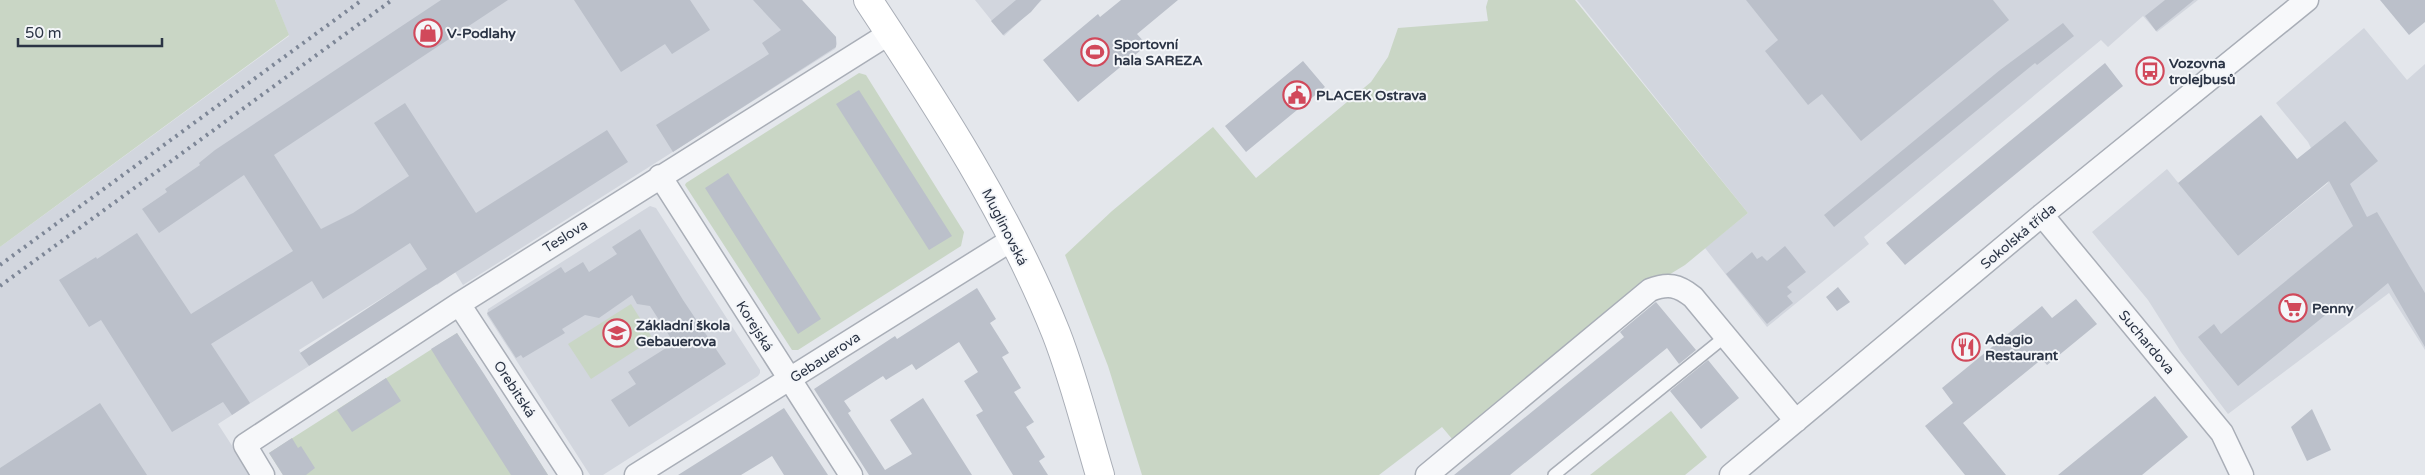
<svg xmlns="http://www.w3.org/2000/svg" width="2425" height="475" viewBox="0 0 2425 475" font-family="'Varela Round',sans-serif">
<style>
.built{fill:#d2d6de}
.green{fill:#c9d6c5}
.building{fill:#bbc0ca}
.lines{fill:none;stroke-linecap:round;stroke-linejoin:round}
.service-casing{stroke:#a9aeb7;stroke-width:14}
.minor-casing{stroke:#a9aeb7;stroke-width:25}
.secondary-casing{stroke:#a9aeb7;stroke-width:30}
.service{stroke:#f7f8fa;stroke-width:11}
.minor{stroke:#f7f8fa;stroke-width:22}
.secondary{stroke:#fff;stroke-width:28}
.rail{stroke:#7d8696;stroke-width:4;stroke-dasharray:2.5 5;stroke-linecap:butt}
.labels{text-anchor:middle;stroke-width:4;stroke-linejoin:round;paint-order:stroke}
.poi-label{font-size:14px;font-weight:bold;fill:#2b3445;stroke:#f4f6f9;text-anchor:start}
.street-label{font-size:14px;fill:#2b3445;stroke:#f4f6f9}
</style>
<rect width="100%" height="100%" fill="#e4e7ec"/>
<path class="built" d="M275 0H802L836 37 837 44 835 49 463 285 455 272 437 285 427 270 299 350 309 366 218 424 251 475H0V247L289 36Z
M975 0H1042L1004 36Z
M1577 0H2198L2157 32 2143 16 2108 47 2101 40 1864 237 1869 244 1767 327 1705 248 1748 213Z
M2364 28 2407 80 2425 64V350L2389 293 2228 414 2181 352 2148 300 2092 232 2167 169 2238 256 2328 183 2308 142 2276 103Z
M650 206 656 208 760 370V373L758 376 603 475H590L487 315 488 309Z"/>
<path class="green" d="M0 0H275L289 35 0 247Z
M1488 0H1575L1748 213 1685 265 1667 276 1453 440 1442 427 1379 475H1142L1108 366 1065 255 1112 211 1213 127 1256 178 1371 82 1388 57 1398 28 1488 21 1486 7Z
M859 73 866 75 964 232 961 246 798 350H792L685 185 686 183Z
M631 304 653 339 591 379 568 344Z
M457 333 548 475H283L269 453Z
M1671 411 1707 457 1685 475H1590Z"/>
<path class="building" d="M441 0H508L274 155 321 229 353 213 409 176 374 123 405 103 476 213 607 130 628 162 309 366 300 353 427 269 410 243 323 299 312 281 211 344 250 403 232 415 223 402 172 432 101 320 89 327 59 280 96 257 97 259 137 233 191 314 293 251 244 175 159 233 142 209 167 192 165 189 200 165 199 163 215 150Z
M574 0H690L710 30 672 54 665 44 621 72Z
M753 0H802L836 37V47L673 152 656 125 769 54 762 43 781 30Z
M1016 0H1041L1031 12 1003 35 991 21Z
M1121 0H1178L1137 34 1147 45 1078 102 1043 60 1098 14 1100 17Z
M1746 0H1993L2009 20 1861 141 1822 94 1808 105 1765 51 1778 40Z
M2165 0H2194L2156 31 2145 16Z
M2380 0H2425V22L2409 35Z
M2063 23 2074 36 2037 65 2035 63 1834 227 1824 215 2000 70Z
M1303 61 1325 87 1246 152 1225 126Z
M2105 63 2123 86 1905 265 1886 243Z
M859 90 952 236 929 250 836 104Z
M2261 115 2297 159 2345 121 2378 161 2350 184 2367 217 2377 212 2425 293V347L2388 283 2347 317 2339 304 2238 386 2198 337 2214 324 2221 334 2353 226 2329 181 2238 256 2178 183Z
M728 173 821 319 798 334 705 188Z
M640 229 683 300 726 364 629 427 611 400 636 384 628 372 674 343 650 306 637 304 632 295 599 318 585 315 562 329 565 333 523 358 521 355 516 358 487 313 561 267 565 273 583 262 589 272 617 254 612 247Z
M1785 246 1806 272 1787 287 1792 292 1787 296 1793 303 1767 324 1726 274 1752 252 1757 259 1762 256 1767 261Z
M1838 287 1850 302 1837 311 1826 297Z
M977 288 996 319 990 323 1009 353 1002 357 1021 388 1014 392 1034 422 1026 427 1045 457 1039 461 1048 475H1013L976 415 983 411 964 381 978 372 959 342 916 370 912 364 886 380 883 376 844 401 851 411 848 413 885 470 912 454 890 420 923 398 972 475H869L814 389 895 336 897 339Z
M2076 299 2097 324 2047 365 2042 359 1963 423 2006 475H1965L1925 426 1953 403 1942 388 2042 306 2052 318Z
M1656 302 1696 350 1679 364 1667 348 1510 475H1454L1624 337 1620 332Z
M457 333 484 374 548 475H511L442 367 431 349Z
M1708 360 1739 398 1701 429 1670 391Z
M386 378 401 401 352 432 337 410Z
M2155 396 2188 437 2142 475H2058Z
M100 403 147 475H0V468Z
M784 408 828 475H784L772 456 741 475H678Z
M2312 409 2331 450 2307 461 2291 427Z
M292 438 298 448 301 446 315 468 306 475H283L269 453Z"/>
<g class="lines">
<g class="service-casing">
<path id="service" d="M1554 475 1726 336"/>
</g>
<g class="minor-casing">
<path id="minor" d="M660 176 851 475
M2042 215 2222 433 2242 475
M459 304 571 475
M263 475 245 445 459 304 890 33
M636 475 1013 239
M1427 475 1650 290C1668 283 1678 285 1693 297L1796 421
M1731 475 2042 215 2307 0"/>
</g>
<g class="secondary-casing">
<path id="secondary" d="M868 0C938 106 1009 215 1056 333 1074 379 1086 428 1100 475"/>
</g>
<use href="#service" class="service"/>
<use href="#minor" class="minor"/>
<use href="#secondary" class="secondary"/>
<path class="rail" d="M0 265 362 0
M0 286 392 0"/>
</g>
<defs>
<g id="shop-ring" transform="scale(1.4375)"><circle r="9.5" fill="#f4f6f9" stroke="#d1495b" stroke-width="1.5"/><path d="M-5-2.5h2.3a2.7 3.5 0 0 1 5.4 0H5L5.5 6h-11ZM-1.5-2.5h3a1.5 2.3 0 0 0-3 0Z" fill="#d1495b"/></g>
<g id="stadium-ring" transform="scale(1.4375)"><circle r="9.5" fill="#f4f6f9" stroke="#d1495b" stroke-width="1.5"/><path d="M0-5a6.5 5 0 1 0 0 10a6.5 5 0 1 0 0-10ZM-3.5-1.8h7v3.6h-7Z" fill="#d1495b"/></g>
<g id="bus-ring" transform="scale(1.4375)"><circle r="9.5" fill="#f4f6f9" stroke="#d1495b" stroke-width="1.5"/><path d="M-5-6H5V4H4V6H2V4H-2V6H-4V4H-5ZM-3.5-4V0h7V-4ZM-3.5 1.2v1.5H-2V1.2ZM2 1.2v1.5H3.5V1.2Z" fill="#d1495b"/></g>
<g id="civic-ring" transform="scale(1.4375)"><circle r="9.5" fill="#f4f6f9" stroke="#d1495b" stroke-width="1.5"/><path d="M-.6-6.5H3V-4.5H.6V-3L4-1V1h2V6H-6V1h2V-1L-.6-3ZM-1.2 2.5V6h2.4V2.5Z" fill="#d1495b"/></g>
<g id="supermarket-ring" transform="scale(1.4375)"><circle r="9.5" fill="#f4f6f9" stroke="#d1495b" stroke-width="1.5"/><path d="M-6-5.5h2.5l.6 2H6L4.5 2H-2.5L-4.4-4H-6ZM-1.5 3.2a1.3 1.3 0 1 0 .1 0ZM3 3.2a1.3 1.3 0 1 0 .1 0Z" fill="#d1495b"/></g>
<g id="school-ring" transform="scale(1.4375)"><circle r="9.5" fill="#f4f6f9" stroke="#d1495b" stroke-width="1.5"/><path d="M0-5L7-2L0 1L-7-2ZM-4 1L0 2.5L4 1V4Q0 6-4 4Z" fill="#d1495b"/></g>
<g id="restaurant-ring" transform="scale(1.4375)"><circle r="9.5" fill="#f4f6f9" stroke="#d1495b" stroke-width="1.5"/><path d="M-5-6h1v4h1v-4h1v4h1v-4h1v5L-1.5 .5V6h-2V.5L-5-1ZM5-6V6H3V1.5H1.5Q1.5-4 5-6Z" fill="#d1495b"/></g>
</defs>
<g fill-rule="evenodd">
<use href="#shop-ring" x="428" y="33"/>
<use href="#stadium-ring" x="1095" y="52"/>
<use href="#bus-ring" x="2150" y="71"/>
<use href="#civic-ring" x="1297" y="95"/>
<use href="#supermarket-ring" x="2293" y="308"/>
<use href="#school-ring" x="617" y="333"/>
<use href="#restaurant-ring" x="1966" y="347"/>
</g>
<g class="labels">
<g class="poi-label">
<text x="447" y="38">V-Podlahy</text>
<text x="1114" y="49">Sportovní<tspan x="1114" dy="16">hala SAREZA</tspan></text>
<text x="2169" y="68">Vozovna<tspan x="2169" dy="16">trolejbusů</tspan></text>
<text x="1316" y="100">PLACEK Ostrava</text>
<text x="2312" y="313">Penny</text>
<text x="636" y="330">Základní škola<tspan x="636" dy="16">Gebauerova</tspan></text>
<text x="1985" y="344">Adagio<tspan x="1985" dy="16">Restaurant</tspan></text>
</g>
<g class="street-label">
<text transform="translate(1005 227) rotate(63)" y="5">Muglinovská</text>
<text transform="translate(565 236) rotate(-32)" y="5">Teslova</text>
<text transform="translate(2018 236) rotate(-40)" y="5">Sokolská třída</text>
<text transform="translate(755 326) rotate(58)" y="5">Korejská</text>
<text transform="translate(2147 342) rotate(50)" y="5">Suchardova</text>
<text transform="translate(825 357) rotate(-33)" y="5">Gebauerova</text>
<text transform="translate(515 389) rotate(57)" y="5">Orebitská</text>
</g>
</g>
<path d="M18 38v8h144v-8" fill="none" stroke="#2b3445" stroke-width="2.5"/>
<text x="25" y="38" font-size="15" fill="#2b3445" stroke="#f4f6f9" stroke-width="4" paint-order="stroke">50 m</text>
</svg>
